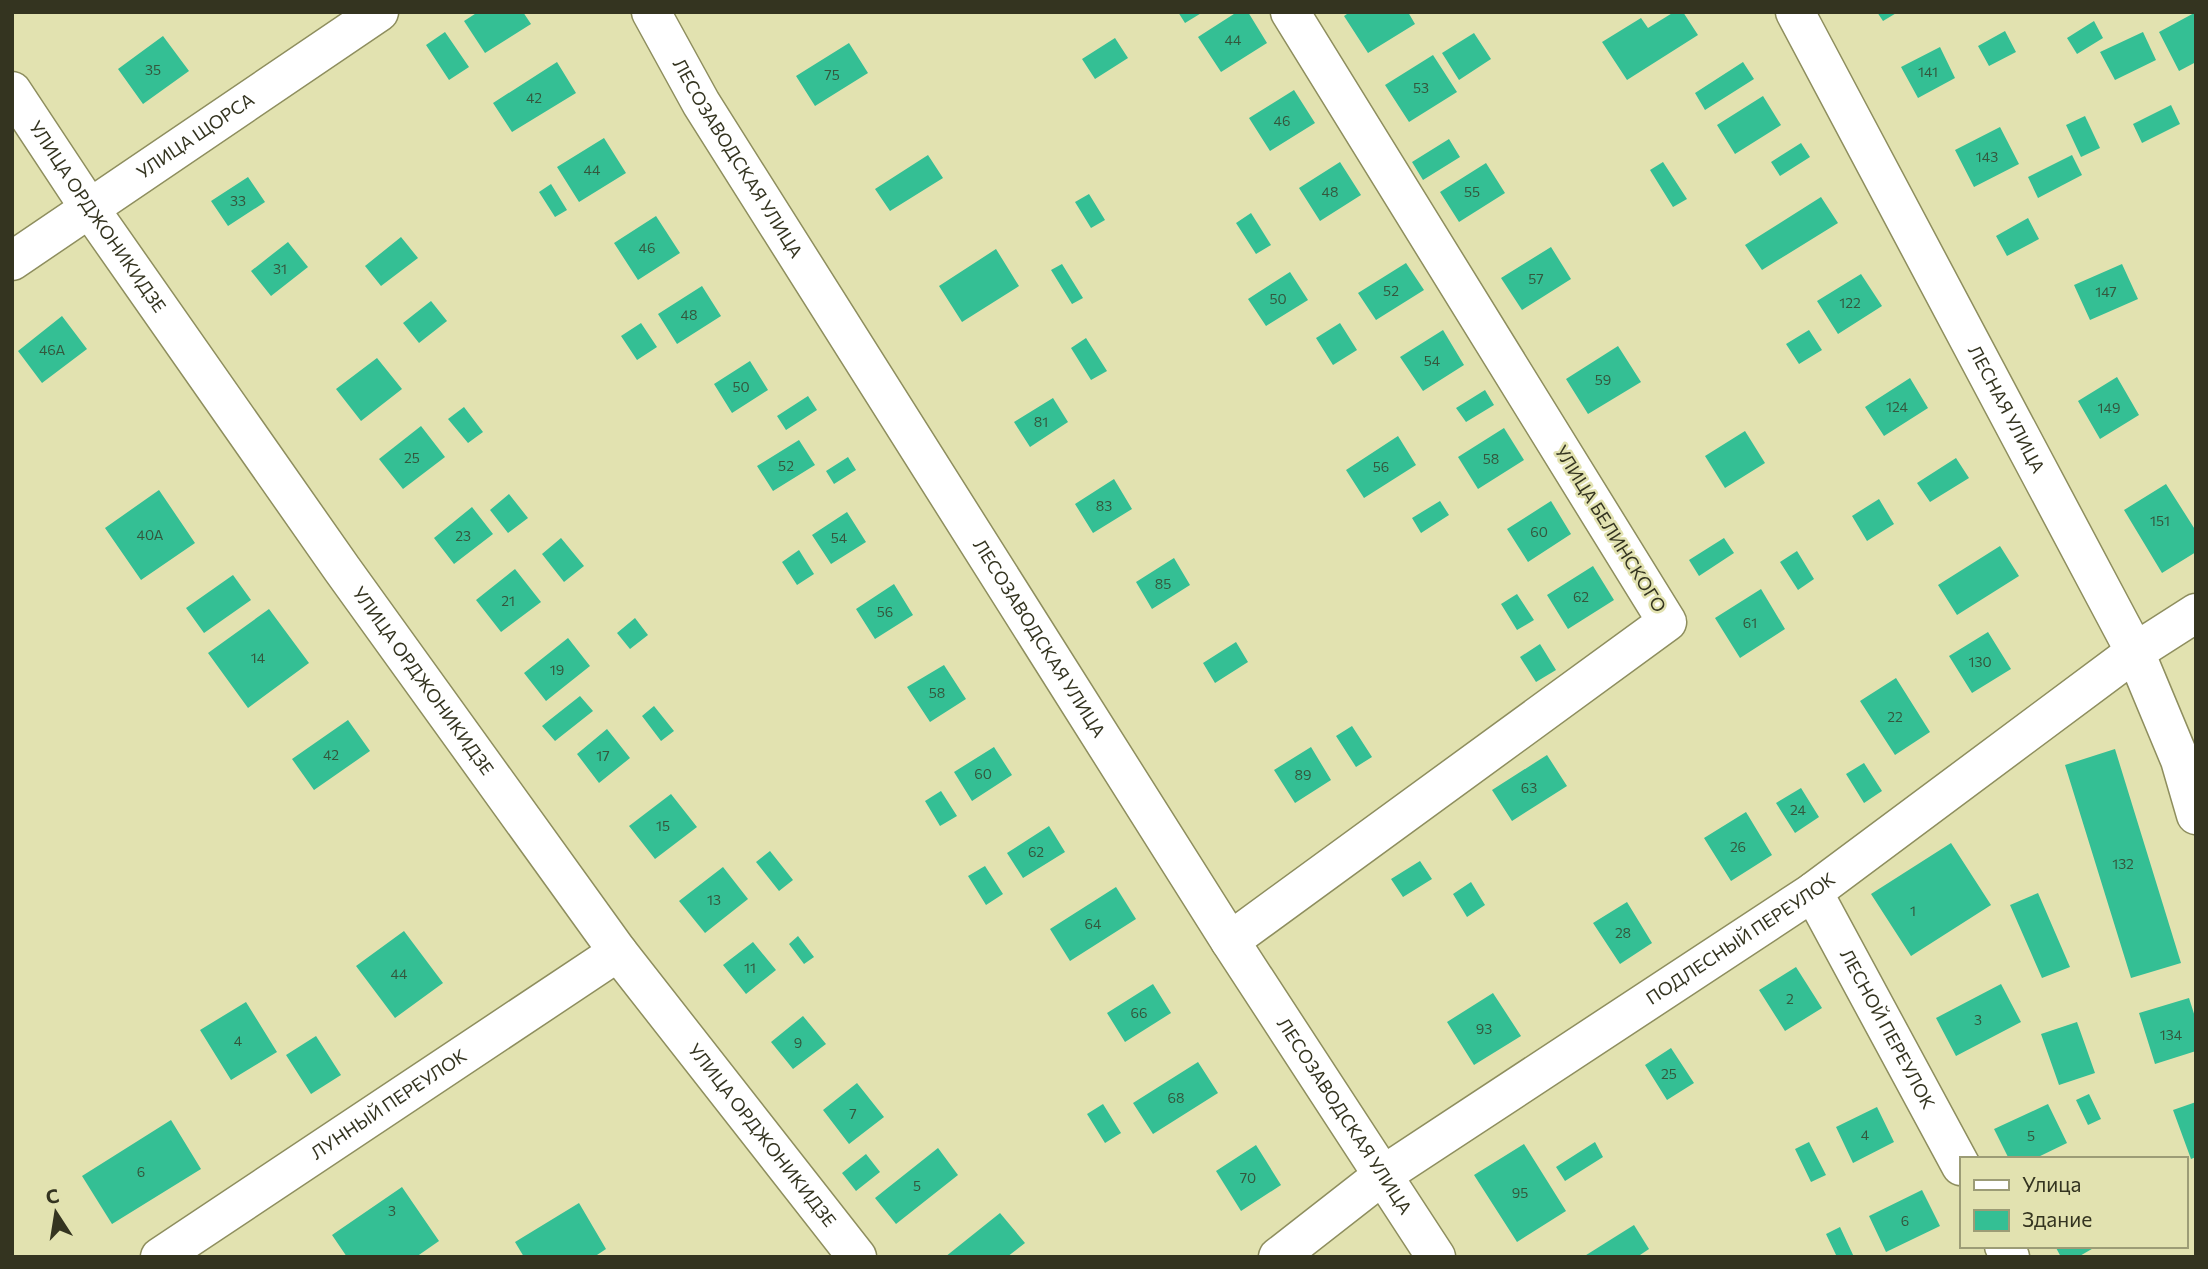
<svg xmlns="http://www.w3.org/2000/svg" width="2208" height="1269" viewBox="0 0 2208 1269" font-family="Commissioner,sans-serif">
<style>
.building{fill:#34bf94}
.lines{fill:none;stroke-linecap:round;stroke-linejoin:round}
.street-casing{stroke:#8e8e5e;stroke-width:41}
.street{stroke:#fff;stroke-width:38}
.labels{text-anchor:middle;stroke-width:5;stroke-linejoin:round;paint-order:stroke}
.number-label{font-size:14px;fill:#34573d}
.street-label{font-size:18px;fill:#343420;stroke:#e2e2b0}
</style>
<rect width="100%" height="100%" fill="#e2e2b0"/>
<path class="building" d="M478 12H523L531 24 485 53 464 21Z
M1178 12H1203L1185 23Z
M1237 12H1248L1267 43 1221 72 1198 37Z
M1350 12H1408L1415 24 1368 53 1344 16Z
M1674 12H1683L1698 35 1627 80 1602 42 1641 18 1648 28Z
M1877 12H1898L1883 21Z
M2196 12V62L2179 71 2159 32Z
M2094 21 2103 38 2077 54 2067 38Z
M2005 31 2016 52 1989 66 1978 46Z
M445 32 469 67 449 80 426 45Z
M2143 32 2156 60 2115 80 2100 52Z
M1474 33 1491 59 1459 80 1442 53Z
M163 36 189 71 143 104 118 69Z
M1115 38 1128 58 1095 79 1082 59Z
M849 43 868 73 815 106 796 76Z
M1940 47 1955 78 1918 98 1901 67Z
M1433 55 1457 92 1409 122 1385 85Z
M557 62 576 93 512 132 493 103Z
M1743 62 1754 79 1705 110 1695 93Z
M1294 90 1315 123 1270 151 1249 118Z
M1763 96 1781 125 1735 154 1717 125Z
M2171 105 2180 124 2142 143 2133 124Z
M2085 116 2100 148 2081 157 2066 125Z
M2000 127 2019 164 1974 187 1955 150Z
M604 138 626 173 579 202 557 167Z
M1449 139 1460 157 1423 180 1412 162Z
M1801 143 1810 157 1780 176 1771 162Z
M928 155 943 178 890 211 875 189Z
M2072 155 2082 175 2038 198 2028 177Z
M1340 162 1361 195 1320 221 1299 188Z
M1663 162 1687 199 1673 207 1650 170Z
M1486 163 1505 193 1459 222 1440 192Z
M248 177 265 202 228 226 211 201Z
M551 184 567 210 555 217 539 192Z
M1089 194 1105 220 1091 228 1075 202Z
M1821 197 1838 223 1762 270 1745 245Z
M1251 213 1271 245 1256 254 1236 223Z
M656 216 680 253 638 280 614 243Z
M2028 218 2039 239 2007 256 1996 236Z
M401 237 418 258 381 286 365 266Z
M288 242 308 267 271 296 251 271Z
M1551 247 1571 279 1522 310 1501 278Z
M996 249 1019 286 962 322 939 286Z
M1406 263 1424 290 1376 320 1358 293Z
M1062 264 1083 298 1072 304 1051 270Z
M2122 264 2138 299 2090 320 2074 285Z
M1290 272 1308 300 1266 326 1248 299Z
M1861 274 1882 306 1838 334 1817 301Z
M702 286 721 316 677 344 658 314Z
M431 301 447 321 419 343 403 323Z
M62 316 87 349 42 383 18 351Z
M641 323 657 347 637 360 621 336Z
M1340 323 1357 350 1333 365 1316 338Z
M1443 330 1464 365 1423 391 1400 357Z
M1809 330 1822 350 1799 364 1786 344Z
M1086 338 1107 371 1091 380 1071 348Z
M1618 346 1641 382 1588 414 1566 379Z
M377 358 402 389 361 421 336 389Z
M750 361 768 390 732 413 714 384Z
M2117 377 2139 415 2100 439 2078 401Z
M1910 378 1928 408 1884 436 1865 407Z
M1485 390 1494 405 1466 422 1456 408Z
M808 396 817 410 786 430 777 416Z
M1053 398 1068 422 1030 447 1014 422Z
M464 407 483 432 468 443 448 419Z
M421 426 445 457 403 489 379 459Z
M1504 428 1524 460 1478 489 1458 457Z
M1745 431 1765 463 1725 488 1705 456Z
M1398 436 1416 465 1364 498 1346 470Z
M799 440 815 465 773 491 757 466Z
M848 457 856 470 834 484 826 471Z
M1956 458 1969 478 1930 502 1917 483Z
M1114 479 1132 509 1093 533 1075 504Z
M2166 484 2196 531V552L2162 573 2124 510Z
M159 490 195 543 141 580 105 528Z
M509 494 528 518 508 533 490 510Z
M1879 499 1894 524 1867 541 1852 516Z
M1440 501 1449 515 1421 533 1412 518Z
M1551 501 1571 534 1528 562 1507 529Z
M472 507 493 534 454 564 434 538Z
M847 512 866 542 831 564 812 535Z
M561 538 584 566 564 582 542 554Z
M1724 538 1734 553 1699 576 1689 560Z
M2000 546 2019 576 1957 615 1938 585Z
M799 550 814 574 797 585 782 562Z
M1797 551 1814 579 1798 590 1780 562Z
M1174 558 1190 585 1152 609 1136 582Z
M1593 566 1614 600 1568 629 1547 595Z
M515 569 541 602 501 632 476 600Z
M233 575 251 600 204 633 186 608Z
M894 584 913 615 875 639 856 609Z
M1761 589 1785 629 1740 658 1715 618Z
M1517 594 1534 620 1517 630 1501 604Z
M269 609 309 663 248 708 208 653Z
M635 618 648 635 630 649 617 633Z
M1988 632 2011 669 1972 693 1949 656Z
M568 638 590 666 546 701 524 673Z
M1236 642 1248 662 1215 683 1203 663Z
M1540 644 1556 670 1536 682 1520 657Z
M944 665 966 699 930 722 907 687Z
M1896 678 1930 732 1895 755 1860 701Z
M580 696 593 711 555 741 542 726Z
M654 706 674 731 661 741 642 716Z
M348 720 370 751 314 790 292 759Z
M1352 726 1372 757 1356 767 1336 736Z
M607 729 630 758 599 783 577 754Z
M994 747 1012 775 972 801 954 772Z
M1311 747 1331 780 1295 803 1274 770Z
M2115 749 2181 963 2131 978 2065 765Z
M1547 755 1567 786 1512 821 1492 790Z
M1864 763 1882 791 1864 803 1846 774Z
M1801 788 1819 817 1795 833 1776 803Z
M941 791 957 816 940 826 925 801Z
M671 794 697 827 655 859 629 826Z
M1746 812 1772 855 1731 881 1704 838Z
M1049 826 1065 852 1023 878 1007 853Z
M1951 843 1991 905 1911 956 1871 894Z
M770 851 793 880 779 891 756 862Z
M1420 861 1432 879 1403 897 1391 879Z
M985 866 1003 894 986 905 968 876Z
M723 867 748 899 705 933 679 901Z
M1471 882 1485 905 1467 917 1453 894Z
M1116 887 1136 919 1070 961 1050 929Z
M2038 893 2070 967 2042 978 2010 905Z
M1627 902 1652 943 1620 964 1593 923Z
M404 931 443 983 395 1018 356 966Z
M798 936 814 957 804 964 789 944Z
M753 942 776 970 746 994 723 965Z
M1796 967 1822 1008 1785 1031 1759 990Z
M1153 984 1171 1013 1125 1042 1107 1013Z
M2001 984 2021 1022 1956 1056 1936 1018Z
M1493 993 1521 1036 1474 1065 1447 1022Z
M2189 998 2196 1020V1051L2155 1064 2139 1013Z
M246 1002 277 1052 231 1080 200 1030Z
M803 1016 826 1044 793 1069 771 1042Z
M2077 1022 2095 1073 2059 1085 2041 1034Z
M316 1036 341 1075 311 1094 286 1055Z
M1671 1048 1694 1083 1667 1100 1645 1065Z
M1198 1062 1218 1093 1153 1134 1133 1103Z
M857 1083 884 1117 849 1144 823 1110Z
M2089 1094 2101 1119 2088 1125 2076 1100Z
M2196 1102V1157L2191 1159 2173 1110Z
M1103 1104 1121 1133 1105 1143 1087 1114Z
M2048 1104 2067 1143 2034 1159H2009L1994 1129Z
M1877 1107 1894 1142 1853 1163 1836 1127Z
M171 1120 201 1169 112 1224 82 1176Z
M1595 1142 1603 1157 1565 1181 1556 1167Z
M1809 1142 1826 1175 1811 1182 1795 1149Z
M1524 1144 1566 1211 1517 1242 1474 1175Z
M1256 1145 1281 1185 1241 1211 1216 1171Z
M938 1148 958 1175 896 1224 875 1198Z
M866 1154 880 1172 856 1191 842 1173Z
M402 1187 439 1241 416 1257H347L332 1235Z
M1922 1190 1940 1226 1886 1252 1869 1216Z
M579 1203 606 1249 594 1257H524L515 1242Z
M1000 1213 1025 1243 1007 1257H945Z
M1634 1225 1649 1249 1637 1257H1583Z
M1840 1227 1854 1257H1837L1826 1234Z
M2055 1246H2097L2078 1257H2061Z"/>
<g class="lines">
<g class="street-casing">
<g id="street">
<path id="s1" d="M651 12 701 103 1230 941 1436 1257"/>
<path id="s2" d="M1795 12 2135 652 2180 760 2196 815"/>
<path id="s3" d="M12 91 90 209 342 569 618 952 857 1257"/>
<path id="s4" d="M12 261 379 12"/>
<path id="s5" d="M1813 892 1961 1166"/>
<path d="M1230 941 1667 622 1290 12"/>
<path d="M2004 1246 2010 1257"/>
<path id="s6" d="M160 1257 618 952"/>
<path id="s7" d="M1278 1257 1383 1175 1813 892 2135 652 2196 613"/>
</g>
</g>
<use href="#street" class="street"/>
</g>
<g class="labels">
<g class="number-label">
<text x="1233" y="45">44</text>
<text x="153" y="75">35</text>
<text x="1928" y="77">141</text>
<text x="832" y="80">75</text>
<text x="1421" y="93">53</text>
<text x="534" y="103">42</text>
<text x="1282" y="126">46</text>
<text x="1987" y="162">143</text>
<text x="592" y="175">44</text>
<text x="1330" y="197">48</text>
<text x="1472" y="197">55</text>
<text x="238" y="206">33</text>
<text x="647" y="253">46</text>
<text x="280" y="274">31</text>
<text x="1536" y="284">57</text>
<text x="1391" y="296">52</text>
<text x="2106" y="297">147</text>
<text x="1278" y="304">50</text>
<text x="1850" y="308">122</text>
<text x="689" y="320">48</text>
<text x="52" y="355">46А</text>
<text x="1432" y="366">54</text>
<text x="1603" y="385">59</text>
<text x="741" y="392">50</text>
<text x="1897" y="412">124</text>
<text x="2109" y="413">149</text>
<text x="1041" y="427">81</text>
<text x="412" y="463">25</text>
<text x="1491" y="464">58</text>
<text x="786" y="471">52</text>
<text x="1381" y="472">56</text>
<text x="1104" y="511">83</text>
<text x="2160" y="526">151</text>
<text x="1539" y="537">60</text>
<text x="150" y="540">40А</text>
<text x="463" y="541">23</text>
<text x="839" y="543">54</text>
<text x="1163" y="589">85</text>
<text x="1581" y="602">62</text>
<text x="508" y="606">21</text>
<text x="885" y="617">56</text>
<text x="1750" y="628">61</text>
<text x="258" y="663">14</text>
<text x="1980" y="667">130</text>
<text x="557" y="675">19</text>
<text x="937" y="698">58</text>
<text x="1895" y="722">22</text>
<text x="331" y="760">42</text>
<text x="603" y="761">17</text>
<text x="983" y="779">60</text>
<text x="1303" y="780">89</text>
<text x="1529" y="793">63</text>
<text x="1798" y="815">24</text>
<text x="663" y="831">15</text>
<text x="1738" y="852">26</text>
<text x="1036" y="857">62</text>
<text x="2123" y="869">132</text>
<text x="714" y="905">13</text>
<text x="1913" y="916">1</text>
<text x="1093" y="929">64</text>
<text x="1623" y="938">28</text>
<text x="750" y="973">11</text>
<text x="399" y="979">44</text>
<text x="1790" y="1004">2</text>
<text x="1139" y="1018">66</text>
<text x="1978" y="1025">3</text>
<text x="1484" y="1034">93</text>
<text x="2171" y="1040">134</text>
<text x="238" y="1046">4</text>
<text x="798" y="1048">9</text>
<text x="1669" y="1079">25</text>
<text x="1176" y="1103">68</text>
<text x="853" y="1119">7</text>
<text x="1865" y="1140">4</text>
<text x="2031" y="1141">5</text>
<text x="141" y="1177">6</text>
<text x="1248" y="1183">70</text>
<text x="917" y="1191">5</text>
<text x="1520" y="1198">95</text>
<text x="392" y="1216">3</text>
<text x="1905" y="1226">6</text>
</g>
<g class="street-label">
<text dy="6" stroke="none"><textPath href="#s4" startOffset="222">УЛИЦА ЩОРСА</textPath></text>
<text dy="6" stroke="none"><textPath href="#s1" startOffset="170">ЛЕСОЗАВОДСКАЯ УЛИЦА</textPath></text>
<text dy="6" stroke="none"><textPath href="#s3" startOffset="152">УЛИЦА ОРДЖОНИКИДЗЕ</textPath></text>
<text dy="6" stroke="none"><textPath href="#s2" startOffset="450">ЛЕСНАЯ УЛИЦА</textPath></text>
<text transform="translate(1610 529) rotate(58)" y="6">УЛИЦА БЕЛИНСКОГО</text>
<text dy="6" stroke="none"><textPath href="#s1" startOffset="737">ЛЕСОЗАВОДСКАЯ УЛИЦА</textPath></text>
<text dy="6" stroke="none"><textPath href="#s3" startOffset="719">УЛИЦА ОРДЖОНИКИДЗЕ</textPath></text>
<text dy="6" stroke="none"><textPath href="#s7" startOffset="562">ПОДЛЕСНЫЙ ПЕРЕУЛОК</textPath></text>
<text dy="6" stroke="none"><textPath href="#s5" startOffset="156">ЛЕСНОЙ ПЕРЕУЛОК</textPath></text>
<text dy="6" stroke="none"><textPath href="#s6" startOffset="275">ЛУННЫЙ ПЕРЕУЛОК</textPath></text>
<text dy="6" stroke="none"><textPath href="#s1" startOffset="1304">ЛЕСОЗАВОДСКАЯ УЛИЦА</textPath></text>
<text dy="6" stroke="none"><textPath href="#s3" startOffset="1286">УЛИЦА ОРДЖОНИКИДЗЕ</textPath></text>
</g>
</g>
<rect width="2208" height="1269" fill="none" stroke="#343420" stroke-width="28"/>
<rect x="1960" y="1157" width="228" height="91" fill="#e2e2b0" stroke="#9c9c76" stroke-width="2"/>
<rect x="1974" y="1180" width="35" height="10" fill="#ffffff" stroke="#9c9c76" stroke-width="2"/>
<text x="2022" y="1192" font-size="21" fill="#343420">Улица</text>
<rect x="1974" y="1210" width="35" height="21" fill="#34bf94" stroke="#9c9c76" stroke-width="2"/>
<text x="2022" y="1227" font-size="21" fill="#343420">Здание</text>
<g transform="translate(56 1213) rotate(348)" stroke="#e2e2b0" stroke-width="5" paint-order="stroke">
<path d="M0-5L12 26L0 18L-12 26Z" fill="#343420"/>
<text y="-10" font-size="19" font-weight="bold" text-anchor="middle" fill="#343420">С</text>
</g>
</svg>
